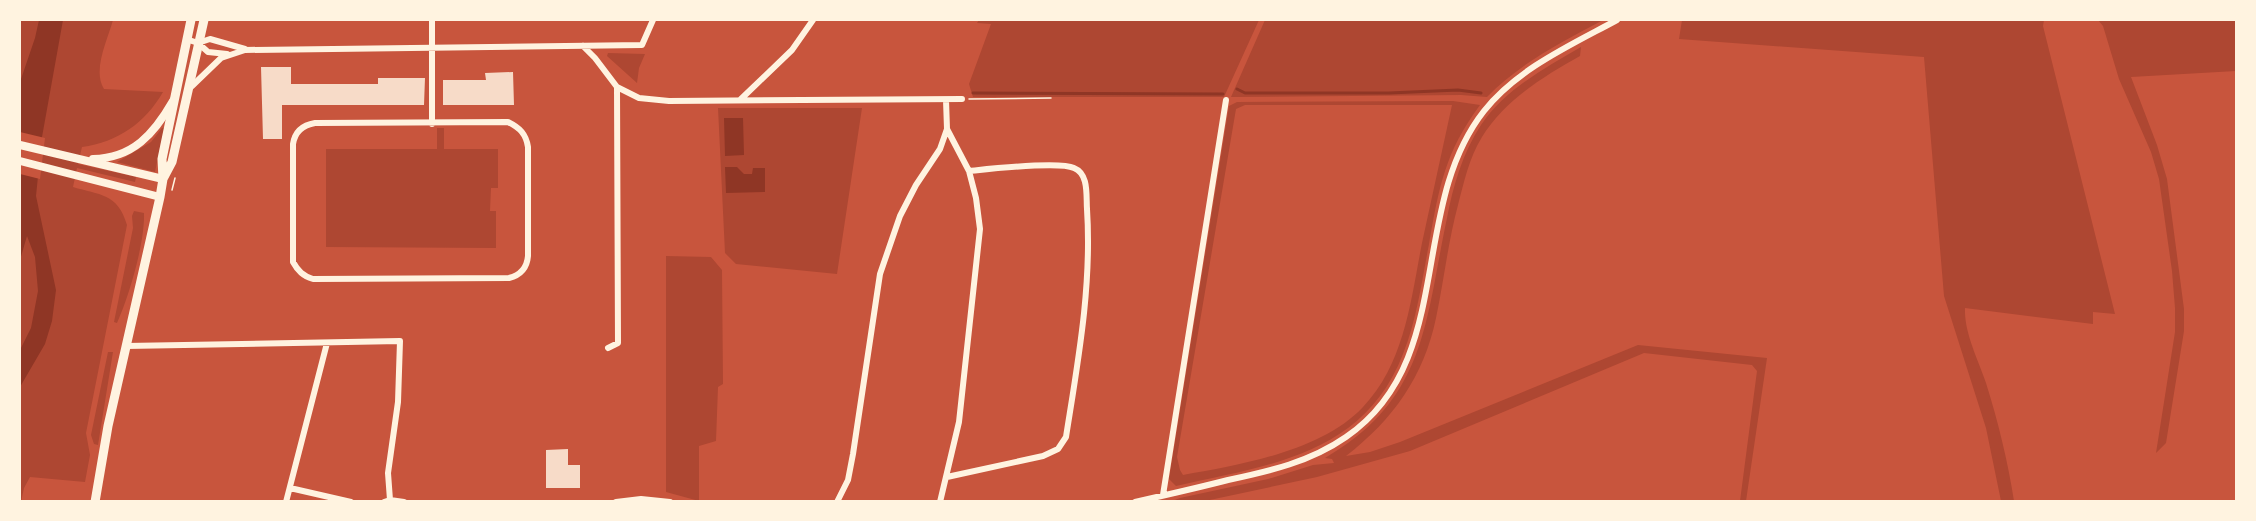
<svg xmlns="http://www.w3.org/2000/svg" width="2256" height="521" viewBox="0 0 2256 521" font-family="'Work Sans',sans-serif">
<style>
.green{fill:#ae4732;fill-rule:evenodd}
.water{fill:#8f3625}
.pier{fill:#c8553d}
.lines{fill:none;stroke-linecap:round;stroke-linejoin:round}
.stream{stroke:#8f3625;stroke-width:3}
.building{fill:#f7dbc8}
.path{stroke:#fff3e0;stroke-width:1.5}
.minor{stroke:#fff3e0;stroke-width:6}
.tertiary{stroke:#fff3e0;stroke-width:8}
.primary{stroke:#fff3e0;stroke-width:9}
</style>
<rect width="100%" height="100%" fill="#c8553d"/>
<path class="green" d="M20 20H113C108 39 92 70 104 89L163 92C145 123 118 142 82 147L78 164 136 177 135 182 77 168 73 187C99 195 118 193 127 225L86 433 90 455 85 482 30 477 24 488 21 502 20 501Z
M979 20H1259L1224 97H973L969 84 991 24 977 23Z
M1265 20H1603C1562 42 1520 63 1487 97L1461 95 1231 97Z
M1682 20H2044L2043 26 2115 314 2093 312V324L1965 308C1964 333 1978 359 1986 383 1998 421 2008 462 2014 501H2001L1986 428 1944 296 1924 57 1679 39Z
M2098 20H2236V71L2131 77 2157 145 2167 179 2184 309V331L2166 443 2156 453 2175 332V308L2172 271 2159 179 2151 152 2119 79 2103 26Z
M1581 47 1580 56C1544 76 1504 101 1482 137 1469 158 1464 182 1458 205 1448 242 1444 280 1436 318 1424 376 1393 420 1346 456L1370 452 1400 442 1638 345 1767 358 1746 501H1740L1757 371 1752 365 1644 353 1410 451 1317 477 1205 501H1172L1180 498 1268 479 1313 465 1334 463 1332 459 1325 458C1427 399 1425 321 1447 218 1453 186 1463 152 1481 125 1505 89 1545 68 1581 47Z
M608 53 645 54 639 68 637 83 607 56Z
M1453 101 1480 105C1445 152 1439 187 1429 244 1422 280 1417 319 1403 354 1364 455 1269 465 1176 486L1169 479 1229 106 1237 102ZM1245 105H1452C1442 151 1432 197 1422 243 1411 299 1405 363 1363 407 1322 451 1240 465 1183 475L1180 470 1177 457 1236 109Z
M718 108H862L837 274 736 264 725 253Z
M162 128H164L155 172 117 162 151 142Z
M437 128H444V149H498V188H491L490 211H496V248L326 247V149H437Z
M134 211 144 213C145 243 129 296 117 323L114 322 133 228 132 216Z
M666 256 711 257 722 270 723 384 718 387 716 441 699 446V501L666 492Z
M108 352H113L112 358 98 445 94 444 91 435Z"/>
<path class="water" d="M39 20H63L42 137 36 196 56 290 52 321 45 344 20 387V350L31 328 38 291 35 257 27 236 20 260V82L35 38Z
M724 118H743L744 155 725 156Z
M725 167H737L744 174H752L753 168H765V192L726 193Z"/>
<path class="pier" d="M20 132 45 138 40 179 20 174Z"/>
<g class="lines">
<path class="stream" d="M1237 89 1245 93H1389L1458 90 1481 93
M973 93 1223 94"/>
</g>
<path class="building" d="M261 67H291V84H378V78H425L424 105H282V139H263Z
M513 72 514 105H443V80H486L485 73Z
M568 449V465H580V488H546V450Z"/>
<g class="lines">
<path class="path" d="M969 99 1051 98
M172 190 175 178"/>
<path class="minor" d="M432 20V124
M186 39 198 43 208 52 227 54
M198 43 210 39 245 49
M583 46 595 58 617 87 618 343 608 348
M192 86 221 58 245 50 642 45 653 20
M617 87 639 98 669 101 962 99
M741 99 792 50 813 20
M508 122C520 128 526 134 528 147V256C527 268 521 275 509 278L313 279C303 276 298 271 293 262V144C295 131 303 125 315 123Z
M126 346 400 341 398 402 388 473 390 500
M947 477 1043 456 1058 449 1066 437C1078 361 1092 286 1087 209 1086 195 1089 174 1074 168 1059 161 989 169 969 171
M290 488 351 502
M1163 495 1226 100
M286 502 327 343
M384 502 390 500 404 502
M616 502 641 499 670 502
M837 502 848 480 853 454 880 274 900 216 916 185 940 149 947 129
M940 502 959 422 980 229 976 198 969 171 947 129 946 100
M1135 502C1166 495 1197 488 1228 480 1270 471 1310 462 1346 437 1457 361 1407 209 1484 111 1517 69 1571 45 1617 20"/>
<path class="tertiary" d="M20 145 163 179
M93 159C133 158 154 134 173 101
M20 161 160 197"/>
<path class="primary" d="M163 179 172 162 204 20
M95 502 108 426 160 197 163 179 162 159 191 20"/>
</g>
<rect width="2256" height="521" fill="none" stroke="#fff3e0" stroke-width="42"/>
</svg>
